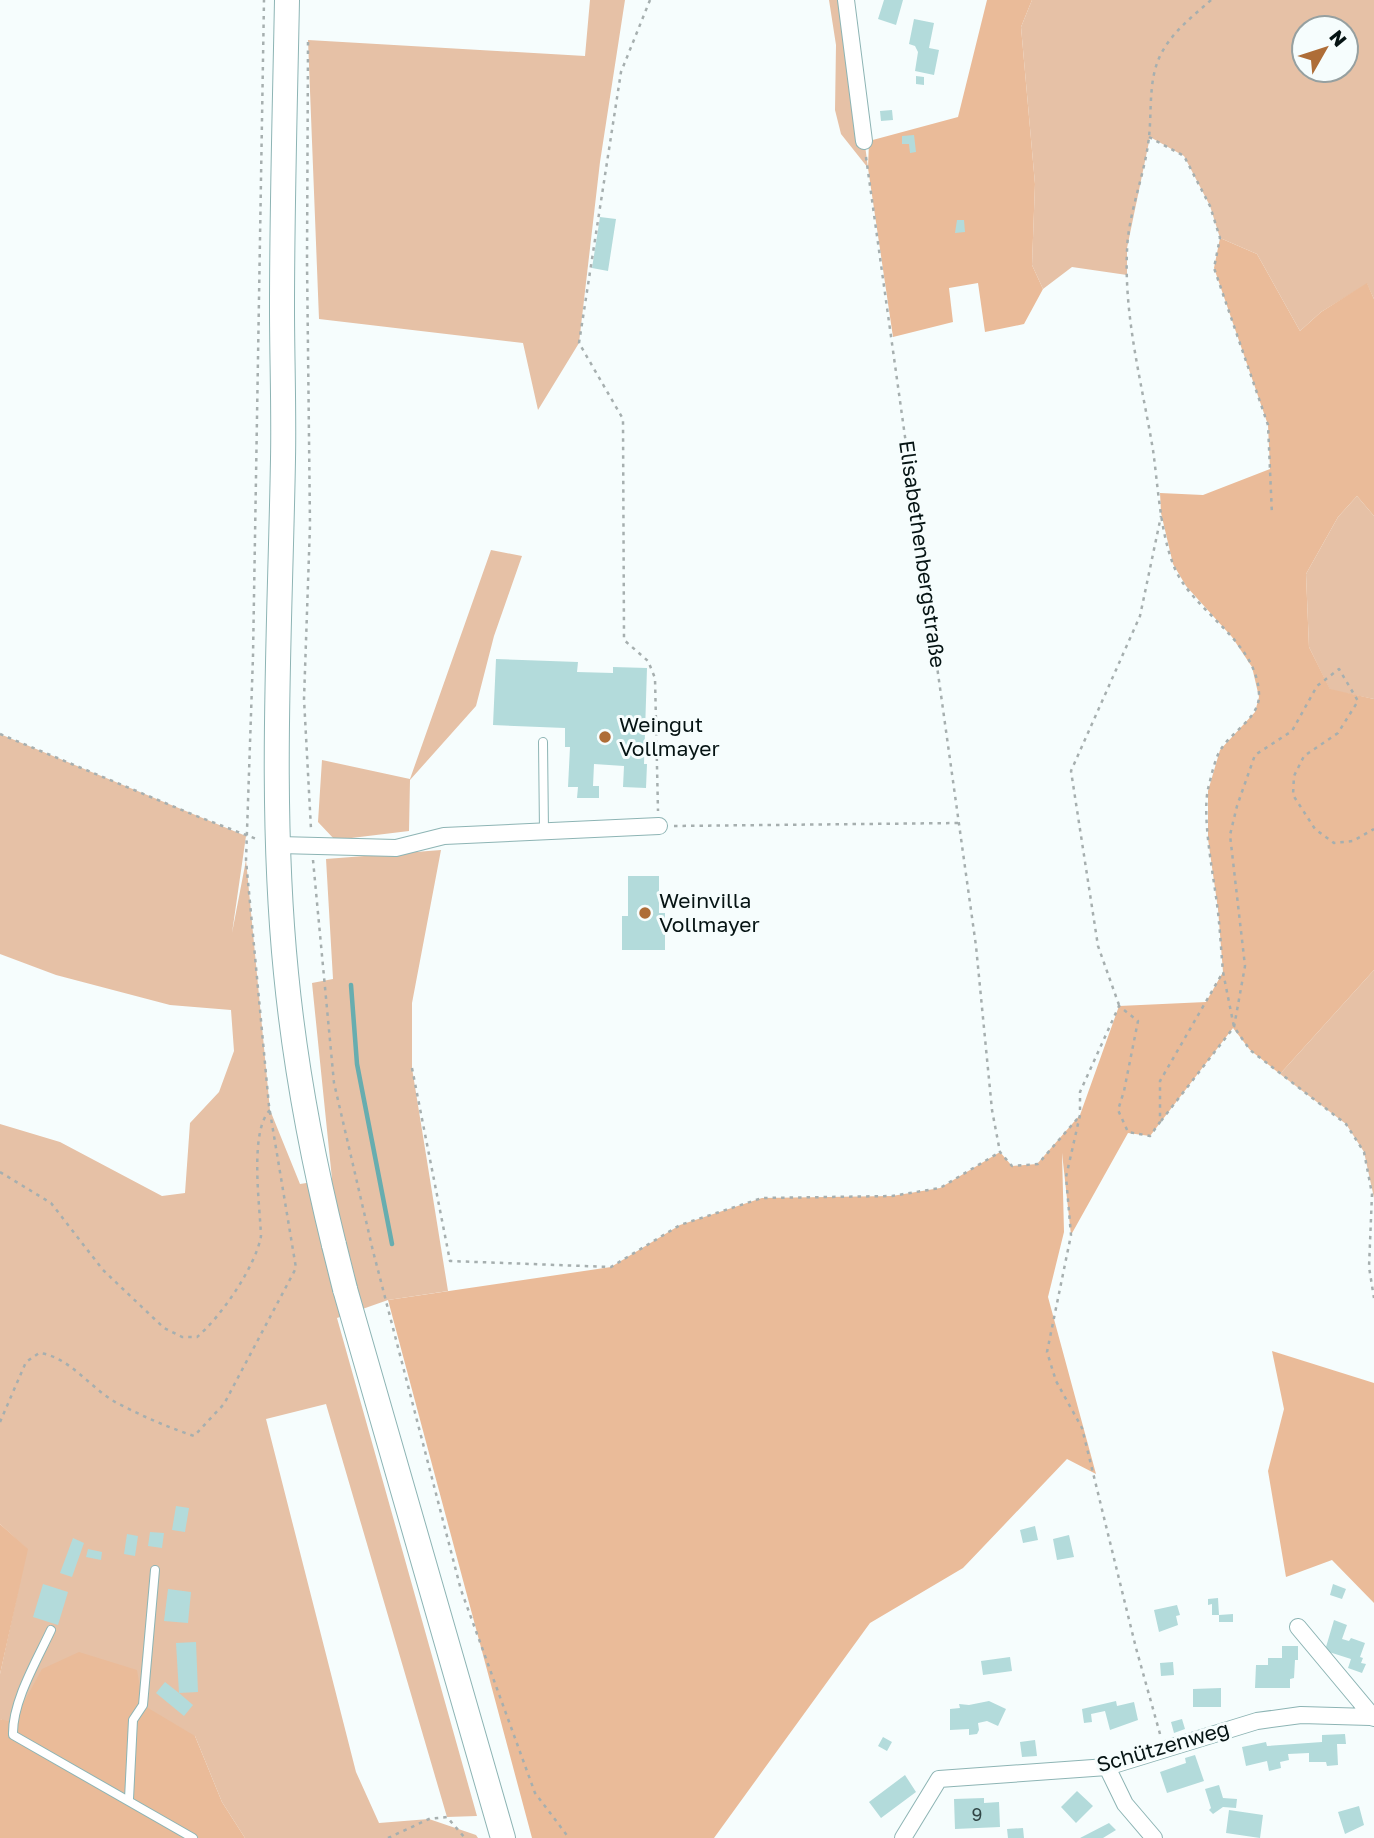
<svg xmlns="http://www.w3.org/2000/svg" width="1374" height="1838" viewBox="0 0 1374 1838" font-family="'Golos Text',sans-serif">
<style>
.green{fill:#e6c1a6;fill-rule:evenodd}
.forest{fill:#eabb99}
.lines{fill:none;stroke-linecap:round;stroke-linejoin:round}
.stream{stroke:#67adaf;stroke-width:4.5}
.building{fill:#b3dbdb}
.lane-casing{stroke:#8db4b4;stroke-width:10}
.street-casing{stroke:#8db4b4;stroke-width:18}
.primary-casing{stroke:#8db4b4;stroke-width:26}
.path{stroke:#a6afaf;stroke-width:2.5;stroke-dasharray:3.5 5;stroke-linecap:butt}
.lane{stroke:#fff;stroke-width:8}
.street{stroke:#fff;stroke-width:16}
.primary{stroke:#fff;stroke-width:24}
.primary-bridge-casing{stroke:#8db4b4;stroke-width:26;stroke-linecap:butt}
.primary-bridge{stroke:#fff;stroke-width:24}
.poi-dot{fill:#ae6d37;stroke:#f6fdfd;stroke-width:2.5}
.labels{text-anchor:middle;stroke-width:6;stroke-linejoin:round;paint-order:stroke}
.number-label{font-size:18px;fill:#314646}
.street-label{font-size:21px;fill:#061414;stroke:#f6fdfd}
.poi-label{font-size:21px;fill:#061414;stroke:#f6fdfd;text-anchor:start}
</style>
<rect width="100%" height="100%" fill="#f6fdfd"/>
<path class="green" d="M590 0H625L600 162 579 343 538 410 523 343 319 319 308 40 585 56Z
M829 0H846L868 168 841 134 835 110 836 45Z
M1032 0H1374V299L1367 284 1321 312 1300 331 1257 254 1220 238 1210 206 1184 156 1150 137 1127 248V275L1072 267 1043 289 1032 265 1035 184 1021 27ZM1304 28H1346V70H1304Z
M1357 496 1374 516V699L1330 690 1309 647 1306 574 1338 517Z
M491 550 522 556 494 636 476 706 410 780 409 831 335 840 318 822 322 760 410 779Z
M0 734 246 836 232 933 246 860 270 1110 300 1184 332 1179 312 983 333 979 326 859 441 850 412 1003V1068L448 1291 388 1300 337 1318 477 1816 447 1817 326 1404 266 1419 356 1772 379 1823 429 1819 476 1835 478 1838H245L222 1802 195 1736 7 1722 0 1719V1674L27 1549 0 1524V1124L60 1142 162 1196 185 1193 190 1123 219 1092 234 1051 231 1010 170 1005 56 975 0 954Z
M1374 970V1198L1364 1152 1346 1124 1280 1074Z"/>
<path class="forest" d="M987 0H1032L1021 27 1035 184 1032 265 1043 289 1024 324 985 332 978 283 949 288 953 322 893 337 868 168 869 141 958 117Z
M1220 238 1257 254 1300 331 1321 312 1367 283 1374 299V516L1357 496 1338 517 1306 574 1309 647 1330 689 1374 699V970L1280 1074 1250 1050 1233 1028 1150 1136 1128 1133 1071 1235 1062 1153 1064 1232 1048 1297 1096 1474 1067 1459 963 1568 870 1623 714 1838H532L388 1300 611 1267 680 1225 762 1198 892 1196 940 1188 1000 1152 1012 1166 1037 1164 1080 1115 1119 1006 1206 1002 1223 972 1218 909 1208 839V791L1220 750 1255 712 1259 697 1252 667 1232 637 1186 586 1173 564 1161 513 1160 493 1203 495 1270 469 1268 425 1214 268Z
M1272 1351 1374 1383V1603L1332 1560 1286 1577 1268 1471 1284 1409Z
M0 1524 28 1549 0 1674Z
M79 1652 137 1670 143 1705 195 1736 222 1802 245 1838H0V1719L13 1722 42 1669Z"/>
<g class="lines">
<path class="stream" d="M351 985 357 1064 392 1244"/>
</g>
<path class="building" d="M884 0H903L896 25 878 19Z
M914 19 934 23 929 48 939 50 934 75 915 71 918 52 915 46 909 44Z
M916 76 924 77V85L916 84Z
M892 110 893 120 881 121 880 111Z
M914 135 916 152 910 153 909 144H902V136Z
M600 217 616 219 608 271 592 268Z
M957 220H964L965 232 955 233Z
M496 659 578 662 577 672 613 673V667L647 668 644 764H647L646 788 623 787 624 766 594 764 593 786H599V798H577L578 787H568L570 747H565V728L493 725Z
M628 876H659V913H665V950H622V916H628Z
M176 1506 189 1508 185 1532 172 1530Z
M1035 1526 1038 1540 1023 1543 1020 1530Z
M150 1532 164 1533 162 1548 148 1546Z
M127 1534 138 1536 135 1556 124 1554Z
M1069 1535 1074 1557 1057 1560 1053 1539Z
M73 1538 84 1543 72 1577 60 1573Z
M88 1549 102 1552 101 1560 86 1557Z
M43 1584 68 1592 58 1625 33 1617Z
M1333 1584 1346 1589 1342 1599 1330 1595Z
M168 1589 191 1592 188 1623 164 1621Z
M1218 1598 1219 1615 1233 1614V1622H1219V1615H1212V1604L1208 1605V1599Z
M1177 1605 1180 1615 1176 1616 1178 1625 1159 1632 1154 1610Z
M1334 1620 1347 1625 1342 1639 1349 1641 1351 1638 1365 1643 1360 1657 1363 1658 1361 1663 1366 1664 1362 1673 1348 1668 1351 1659 1329 1652 1326 1647Z
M196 1642 198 1692 179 1693 193 1705 184 1716 156 1693 165 1682 179 1693 176 1643Z
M1282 1646H1298V1660H1295L1294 1678 1290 1679V1688H1255L1256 1665H1268V1658H1282Z
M1010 1657 1012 1671 983 1675 981 1661Z
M1173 1662 1174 1675 1161 1676 1160 1663Z
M1221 1688V1707H1193V1689Z
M989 1701 1006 1709 998 1726 987 1721 978 1723 979 1730 977 1734 969 1735V1729L950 1730V1709L960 1708 959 1704 969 1705Z
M1116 1701 1117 1706 1134 1702 1138 1720 1110 1730 1105 1711 1091 1714 1092 1722 1084 1723 1082 1709Z
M1182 1719 1185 1729 1174 1733 1171 1722Z
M1345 1734 1346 1744H1337L1338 1765 1327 1766 1326 1762H1309V1753L1288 1754 1289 1760 1280 1762 1281 1768 1269 1771 1267 1761 1246 1766 1242 1747 1266 1742 1267 1746 1322 1742V1735Z
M883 1737 892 1742 887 1751 878 1746Z
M1035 1740 1037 1756 1022 1757 1020 1742Z
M1195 1755 1204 1781 1167 1793 1160 1772 1186 1763 1185 1758Z
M905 1775 916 1792 881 1818 869 1802Z
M1219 1785 1223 1798 1237 1799 1236 1808 1223 1807 1213 1814 1209 1810 1211 1808 1205 1789Z
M1077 1791 1093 1806 1076 1823 1061 1807Z
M984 1798V1803L999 1802 1000 1827 955 1829 954 1799Z
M1359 1806 1364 1825 1345 1834 1338 1812Z
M1229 1810 1263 1815 1260 1838 1226 1833Z
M1109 1823 1116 1830 1103 1838H1080Z
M1023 1828 1024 1838H1008L1007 1829Z"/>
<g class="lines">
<g class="lane-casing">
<path id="lane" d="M543 742 544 831
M51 1630C37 1660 12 1702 13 1735L193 1838
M129 1799 133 1720 143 1705 155 1570"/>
</g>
<g class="street-casing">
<path id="street" d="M846 0 864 141
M279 845 396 848 444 836 659 826
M1298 1627 1374 1718
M1107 1767 1125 1804 1154 1838
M903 1838 939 1779 1107 1767 1257 1721 1301 1715 1370 1717"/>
</g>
<g class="primary-casing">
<path id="primary" d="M287 0C285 103 282 205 282 308 282 358 284 408 283 459 280 630 269 803 286 973 295 1065 312 1156 334 1245
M345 1289 503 1838"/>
</g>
<path class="path" d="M650 0 621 72 579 343 623 419 624 640 648 661 655 678 658 811
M1211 0C1192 17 1173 31 1161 54 1148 79 1152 110 1149 137 1145 175 1128 213 1127 251 1124 318 1142 384 1153 450 1158 486 1160 530 1173 564 1190 611 1257 639 1259 694 1260 718 1233 730 1221 749 1215 758 1211 777 1208 789 1202 818 1213 873 1217 904 1220 927 1221 950 1223 972
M308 42 307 262 310 525 304 699 311 829
M1149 137 1184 156 1210 206 1220 238 1214 268 1268 425 1272 515
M866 157 976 946 992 1110 1000 1152 1012 1166 1038 1164 1078 1118
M0 734 194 815 259 840
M674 826 958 823
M313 860 334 1083 373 1251 461 1590 535 1793 569 1838
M1119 1005 1098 946 1071 771 1140 616 1161 516
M412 1068 450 1261 611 1267 680 1225 762 1198 892 1196 940 1188 1000 1152
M1161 1121 1234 1027 1245 966 1230 835 1237 806 1255 755 1292 731 1317 686 1339 669 1358 701 1338 733 1304 756 1294 776 1293 795 1315 829 1334 843 1353 841 1374 829
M0 1172 51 1203 103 1270 164 1328 182 1337H197C220 1318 256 1266 261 1236 260 1206 249 1131 270 1110
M0 1422 26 1362 39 1353C69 1356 91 1389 117 1403 142 1416 167 1427 194 1436L224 1404 296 1268 269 1106 246 860 253 656 264 0
M1160 1734 1136 1648 1082 1428 1056 1381 1047 1352 1071 1235 1066 1177 1080 1115V1092L1119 1006 1138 1021 1124 1091 1118 1110 1128 1132 1150 1136 1160 1122V1081L1223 972 1234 1027 1250 1050 1346 1124 1364 1152 1372 1194 1369 1267 1374 1298
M388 1838 429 1819 447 1817 465 1838"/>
<use href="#lane" class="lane"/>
<use href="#street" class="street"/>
<use href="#primary" class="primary"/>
<g class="primary-bridge-casing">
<path id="primary-bridge" d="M334 1245 345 1289"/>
</g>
<use href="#primary-bridge" class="primary-bridge"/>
</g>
<g class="poi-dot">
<circle cx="605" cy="737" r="7"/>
<circle cx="645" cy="913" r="7"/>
</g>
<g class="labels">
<g class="number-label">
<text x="977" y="1821">9</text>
</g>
<g class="street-label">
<text transform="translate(922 554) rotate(82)" y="7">Elisabethenbergstraße</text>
<text transform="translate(1163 1747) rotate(-16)" y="7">Schützenweg</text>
</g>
<g class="poi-label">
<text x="619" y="732">Weingut<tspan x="619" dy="24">Vollmayer</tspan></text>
<text x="659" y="908">Weinvilla<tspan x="659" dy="24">Vollmayer</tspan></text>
</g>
</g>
<g transform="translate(1325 49) rotate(51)"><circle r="33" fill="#f6fdfd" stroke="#96a0a0" stroke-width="2"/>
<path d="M0-5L12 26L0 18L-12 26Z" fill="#ae6d37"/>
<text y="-10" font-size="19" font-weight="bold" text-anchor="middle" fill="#061414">N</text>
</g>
</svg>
